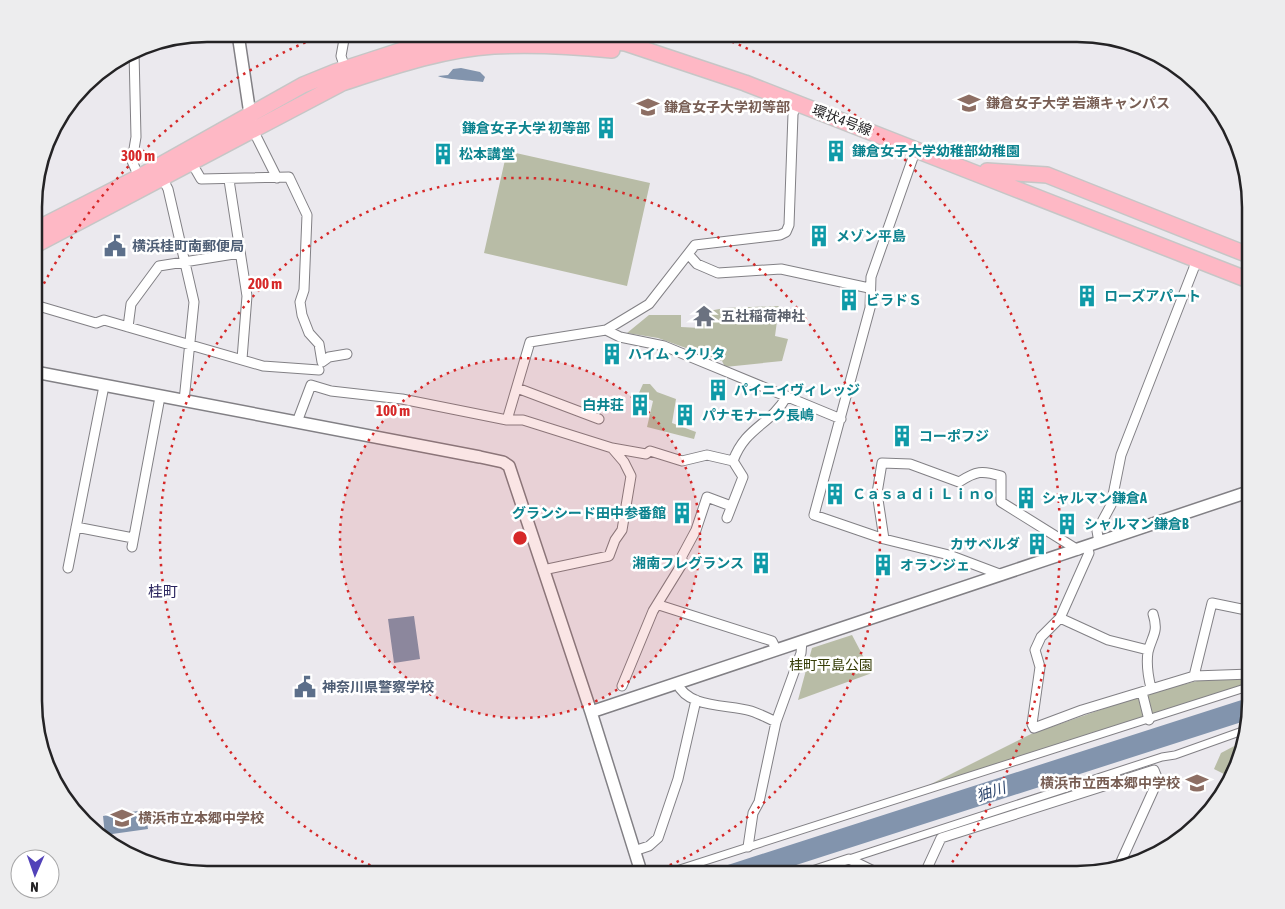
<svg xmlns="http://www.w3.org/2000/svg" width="1285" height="909" viewBox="0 0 1285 909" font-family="'Asap Condensed','Noto Sans JP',sans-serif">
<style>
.green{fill:#b8bca6}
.water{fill:#8294ad}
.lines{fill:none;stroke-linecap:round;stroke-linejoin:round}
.river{stroke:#8294ad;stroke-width:21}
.pedestrian-casing{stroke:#828085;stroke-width:9}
.minor-casing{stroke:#828085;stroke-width:11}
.tertiary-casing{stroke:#828085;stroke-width:14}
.primary-casing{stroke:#c6c6c6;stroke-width:18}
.pedestrian{stroke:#fff;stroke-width:7}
.minor{stroke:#fff;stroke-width:9}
.tertiary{stroke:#fff;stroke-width:11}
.primary{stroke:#feb8c5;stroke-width:15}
.ring{fill:none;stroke:#d62828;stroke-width:2.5;stroke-dasharray:2.5 5}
.labels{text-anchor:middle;stroke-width:5;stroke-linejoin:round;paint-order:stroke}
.education-label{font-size:14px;font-weight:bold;fill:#785e54;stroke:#fff;text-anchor:start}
.street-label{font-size:14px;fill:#242325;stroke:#fff}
.culture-label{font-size:14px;font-weight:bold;fill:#0d838f;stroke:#fff;text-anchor:start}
.service-label{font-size:14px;font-weight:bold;fill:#4e5e75;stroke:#fff;text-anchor:start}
.worship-label{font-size:14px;font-weight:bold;fill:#5b616d;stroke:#fff;text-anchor:start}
.park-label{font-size:14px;fill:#363d07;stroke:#fff}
.neighbourhood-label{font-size:15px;fill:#2a245e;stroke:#fff}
.water-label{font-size:15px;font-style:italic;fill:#2d466d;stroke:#fff}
.rim{fill:none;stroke:#242325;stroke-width:2.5}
.centre{fill:#d62828;stroke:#fff;stroke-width:2.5}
.ring-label{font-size:15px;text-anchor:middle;font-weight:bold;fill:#d62828;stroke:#fff;stroke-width:5;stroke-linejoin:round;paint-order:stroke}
</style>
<rect width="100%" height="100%" fill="#ebe9ee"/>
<path class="green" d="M507 151 650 183 627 286 484 253Z
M779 306 775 336 788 339 782 361 725 367 722 361 658 338 627 333 649 315H681V327L700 328 703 312 725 308Z
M643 384H650L657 392 676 399 672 423 696 432 694 439 647 427 653 401 638 395Z
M852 635 872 673 798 700 812 648Z
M1251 678V683L1151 716 1146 694 1205 679Z
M1140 696 1145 717 923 788 1031 734Z
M1240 743 1226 775 1214 769 1221 753Z"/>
<path class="water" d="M461 68 480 72 485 77 483 82C475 81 441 79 438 76L448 75 453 69Z
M414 616 420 659 394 663 388 619Z
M145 810 148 829 105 835 103 816Z"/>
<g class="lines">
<path class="river" d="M731 875 1251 708"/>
<g class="pedestrian-casing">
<path id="pedestrian" d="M849 859 1162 757 1175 755 1248 729
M661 875 1251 686"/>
</g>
<g class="minor-casing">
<path id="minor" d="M345 34 341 56 345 68
M134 52 136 137 132 161 139 177
M253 130 277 178
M916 149 871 277 870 308 814 515 884 539 949 555 1002 575
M190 160 201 179 289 177 307 215 304 290 300 302 302 315 309 333 319 344 322 362 329 357 347 354
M160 174 168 189 194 302 184 401
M229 180 247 296 242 359
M689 255 697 264 718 273 781 269 869 288
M35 305 96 323 104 320 263 366 319 370
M128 327 131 304 159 266 240 253
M606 330 620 337 664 346 841 419
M517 388 599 419
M507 420 530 342 606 330 649 304 695 245 780 235 786 232 789 225 793 114 797 102
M297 422 311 385 331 391 402 399 507 420H523L612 448 624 462 631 476 622 530 615 540 609 556 543 570
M612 448 646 454 650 451 682 461 707 455 733 461 743 477 727 518
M733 461C746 426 770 426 787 396
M76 527 133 538
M884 539 877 493 882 463 910 464 959 482C976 471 982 470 1001 476V502L1078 550
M1099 542 1097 531 1111 505 1121 455 1197 260
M132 547 160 397
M1087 547 1089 553 1060 618 1041 637 1035 650 1040 667 1032 724 1034 728 1082 710 1194 676 1212 603 1251 611
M68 568 104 386
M659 605 772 641 776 649
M1060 618 1108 640 1148 650
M1194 676 1251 674
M677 683C688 709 728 704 751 711 760 714 768 718 776 722
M622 686 653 611 682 564V556L696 530 707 497 731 506
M1151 688C1148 676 1146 665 1148 652 1152 635 1159 633 1153 614
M1142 692 1149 720
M748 847 753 813 759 802 776 722 801 653 802 641
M634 851 649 846 658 838 678 779 696 700
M800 875 849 859 882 875
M924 875 941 838 1154 770 1158 780 1119 866"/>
</g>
<g class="tertiary-casing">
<path id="tertiary" d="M238 34 251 121
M35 372 480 457 503 462 509 466 591 712 642 875
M591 712 1251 491"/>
</g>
<g class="primary-casing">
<path id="primary" d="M561 34 625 43 745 83 1251 281
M987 171 1047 175 1251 256
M35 230 139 177 303 85 335 72 421 44 486 34
M35 245 342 83C391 67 443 49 494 46 534 44 572 46 612 50"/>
</g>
<use href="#pedestrian" class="pedestrian"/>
<use href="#minor" class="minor"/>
<use href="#tertiary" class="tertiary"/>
<use href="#primary" class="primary"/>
</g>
<circle cx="520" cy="538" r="180" fill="#d62828" fill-opacity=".12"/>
<g class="ring">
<circle cx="520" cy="538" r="180"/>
<path d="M391 874A360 360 0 1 1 649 874"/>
<path d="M37 297A540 540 0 0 1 326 34M718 36A540 540 0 0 1 943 874"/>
</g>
<defs>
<g id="university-bare" transform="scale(1.725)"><path d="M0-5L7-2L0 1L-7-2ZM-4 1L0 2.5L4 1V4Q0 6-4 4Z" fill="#8d6e63" stroke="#fff" stroke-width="2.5" paint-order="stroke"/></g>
<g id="school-bare" transform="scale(1.725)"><path d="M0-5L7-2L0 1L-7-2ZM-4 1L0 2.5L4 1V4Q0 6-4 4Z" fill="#8d6e63" stroke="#fff" stroke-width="2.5" paint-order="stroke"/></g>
<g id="building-bare" transform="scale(1.725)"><path d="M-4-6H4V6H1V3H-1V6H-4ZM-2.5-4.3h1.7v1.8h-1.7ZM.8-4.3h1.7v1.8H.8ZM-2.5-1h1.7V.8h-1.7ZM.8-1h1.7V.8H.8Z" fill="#0f9aa8" stroke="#fff" stroke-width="2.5" paint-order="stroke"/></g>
<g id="civic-bare" transform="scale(1.725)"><path d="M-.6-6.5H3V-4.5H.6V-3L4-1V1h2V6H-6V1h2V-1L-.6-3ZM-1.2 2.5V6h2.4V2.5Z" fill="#5c6f8a" stroke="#fff" stroke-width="2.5" paint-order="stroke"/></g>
<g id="temple-bare" transform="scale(1.725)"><path d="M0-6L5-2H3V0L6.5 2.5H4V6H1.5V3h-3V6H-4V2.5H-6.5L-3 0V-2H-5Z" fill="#6b7280" stroke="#fff" stroke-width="2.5" paint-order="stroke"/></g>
</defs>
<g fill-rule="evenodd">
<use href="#university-bare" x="969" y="103"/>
<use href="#school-bare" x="648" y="107"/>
<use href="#building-bare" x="606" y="128"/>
<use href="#building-bare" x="836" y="151"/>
<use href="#building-bare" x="443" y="154"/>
<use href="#building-bare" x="819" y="236"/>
<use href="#civic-bare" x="115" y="246"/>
<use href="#building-bare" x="1087" y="296"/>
<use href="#building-bare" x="849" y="300"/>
<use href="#temple-bare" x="704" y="316"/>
<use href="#building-bare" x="612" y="354"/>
<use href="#building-bare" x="718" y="390"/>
<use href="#building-bare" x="640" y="405"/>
<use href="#building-bare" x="685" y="415"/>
<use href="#building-bare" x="902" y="436"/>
<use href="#building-bare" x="835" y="494"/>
<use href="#building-bare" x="1026" y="498"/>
<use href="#building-bare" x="682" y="513"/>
<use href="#building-bare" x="1067" y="524"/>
<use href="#building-bare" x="1037" y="544"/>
<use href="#building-bare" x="761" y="563"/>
<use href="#building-bare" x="883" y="565"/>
<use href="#civic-bare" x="305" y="687"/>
<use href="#school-bare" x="1197" y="783"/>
<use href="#school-bare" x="122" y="818"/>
</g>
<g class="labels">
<g class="education-label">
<text x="986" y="108">鎌倉女子大学 岩瀬キャンパス</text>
<text x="664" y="112">鎌倉女子大学初等部</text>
<text x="1180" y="788" text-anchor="end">横浜市立西本郷中学校</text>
<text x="138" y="823">横浜市立本郷中学校</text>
</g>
<g class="street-label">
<text transform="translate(842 120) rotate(21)" y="5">環状4号線</text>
</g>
<g class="culture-label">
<text x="590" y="133" text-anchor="end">鎌倉女子大学 初等部</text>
<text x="852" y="156">鎌倉女子大学幼稚部幼稚園</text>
<text x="459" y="159">松本講堂</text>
<text x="836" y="241">メゾン平島</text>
<text x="1104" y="301">ローズアパート</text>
<text x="866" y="305">ビラドＳ</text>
<text x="628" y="359">ハイム・クリタ</text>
<text x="734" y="395">パイニイヴィレッジ</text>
<text x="624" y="410" text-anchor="end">白井荘</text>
<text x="702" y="420">パナモナーク長嶋</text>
<text x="919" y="441">コーポフジ</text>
<text x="852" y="499">Ｃａｓａ ｄｉ Ｌｉｎｏ</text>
<text x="1042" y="503">シャルマン鎌倉A</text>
<text x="666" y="518" text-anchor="end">グランシード田中参番館</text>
<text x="1084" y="529">シャルマン鎌倉B</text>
<text x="1020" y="549" text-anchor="end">カサベルダ</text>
<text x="744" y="568" text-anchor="end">湘南フレグランス</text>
<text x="900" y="570">オランジェ</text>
</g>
<g class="service-label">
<text x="132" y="251">横浜桂町南郵便局</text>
<text x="322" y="692">神奈川県警察学校</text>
</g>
<g class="worship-label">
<text x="721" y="321">五社稲荷神社</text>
</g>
<g class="park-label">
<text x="831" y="670">桂町平島公園</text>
</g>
<g class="neighbourhood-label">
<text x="163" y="597">桂町</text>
</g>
<g class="water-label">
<text transform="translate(991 792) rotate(-18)" y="5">㹨川</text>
</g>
</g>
<path d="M0 0H1285V909H0ZM207 42H1077A165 165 0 0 1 1242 207V701A165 165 0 0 1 1077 866H207A165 165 0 0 1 42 701V207A165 165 0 0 1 207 42Z" fill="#ededee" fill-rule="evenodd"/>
<path class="rim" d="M207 42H1077A165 165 0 0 1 1242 207V701A165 165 0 0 1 1077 866H207A165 165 0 0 1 42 701V207A165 165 0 0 1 207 42Z"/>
<circle cx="520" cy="538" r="8" class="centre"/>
<g class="ring-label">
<text x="138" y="161">300 m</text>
<text x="265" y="289">200 m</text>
<text x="393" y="416">100 m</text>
</g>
<g transform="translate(35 874) rotate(182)"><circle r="24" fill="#ffffff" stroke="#a7a7a8"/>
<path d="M0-4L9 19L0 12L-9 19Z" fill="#5242b9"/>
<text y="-8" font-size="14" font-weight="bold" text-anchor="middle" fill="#242325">N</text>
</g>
</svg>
